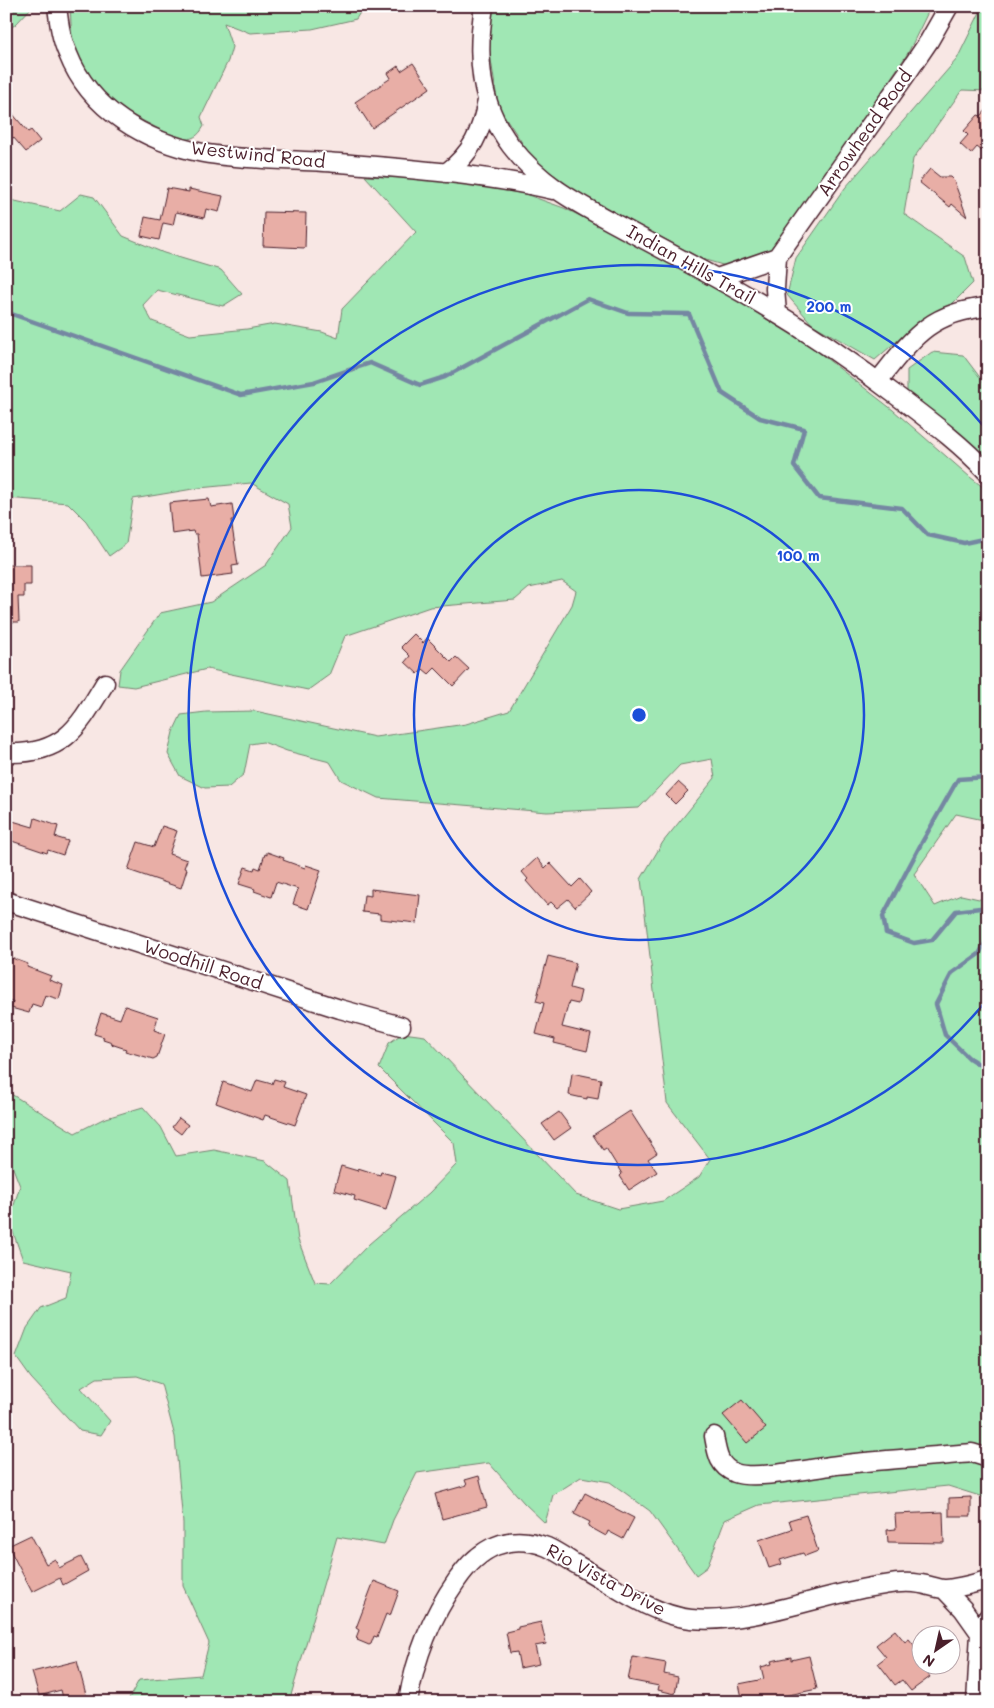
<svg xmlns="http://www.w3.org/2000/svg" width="994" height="1708" viewBox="0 0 994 1708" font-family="Mali,sans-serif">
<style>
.green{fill:#a0e7b4;stroke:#758370}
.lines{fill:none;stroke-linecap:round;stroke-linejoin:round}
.stream{stroke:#7587a2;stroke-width:4.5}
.building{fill:#e8aea6;stroke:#4a1f2b}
.minor-casing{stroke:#4a1f2b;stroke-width:21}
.minor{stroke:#fff;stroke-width:18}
.ring{fill:none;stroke:#1d4ed8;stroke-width:2.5}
.labels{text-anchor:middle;stroke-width:4;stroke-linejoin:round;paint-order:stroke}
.street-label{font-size:18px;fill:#4a1f2b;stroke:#fff}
.centre{fill:#1d4ed8;stroke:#fff;stroke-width:2.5}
.ring-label{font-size:15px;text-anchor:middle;font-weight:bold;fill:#1d4ed8;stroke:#fff;stroke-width:4;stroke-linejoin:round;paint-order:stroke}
</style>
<rect width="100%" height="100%" fill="#f8e7e4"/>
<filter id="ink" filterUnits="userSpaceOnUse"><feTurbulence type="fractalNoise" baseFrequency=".02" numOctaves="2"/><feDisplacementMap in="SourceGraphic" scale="10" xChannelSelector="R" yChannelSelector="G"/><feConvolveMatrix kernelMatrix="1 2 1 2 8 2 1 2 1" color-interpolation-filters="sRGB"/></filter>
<g filter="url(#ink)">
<path class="green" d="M6 6H33L16 24 6 31Z
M70 6H364L356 19 312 29 250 33 224 23 232 47 228 61 201 117 204 126C198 137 193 139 180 140L113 105 85 72 72 41Z
M494 6H931L908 53 814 191 769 251 726 266 702 259 575 191 532 158 498 106 487 33Z
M983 6H988V91L962 90 913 159 904 214 965 257 973 283 948 308 913 327 875 360 812 324 787 295 796 258 845 188 957 59Z
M365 176 450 180 525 194 564 208 643 247 713 286 813 348 893 410 970 477 988 491V821L956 814 914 874 935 906 961 895 988 901V1503L983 1497 948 1486 759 1505 725 1520 707 1567 696 1575 650 1511 610 1482 581 1477 553 1495 545 1523 524 1503 489 1463 417 1473 393 1520 384 1545 337 1537 289 1702H127L139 1680 201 1675 209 1643 183 1586V1523L175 1437 161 1384 137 1376 97 1378 81 1388 110 1421 101 1435 80 1431 31 1378 16 1357 27 1328 41 1308 66 1298 71 1271 23 1260 9 1221 20 1186 9 1158 6 1156V1091L75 1133 103 1119 143 1107 161 1127 176 1156 214 1150 265 1161 290 1181 298 1240 315 1283 330 1284 369 1244 429 1193 457 1164 454 1143 379 1068 389 1043 403 1033 425 1036 576 1195 618 1209 663 1201 699 1177 710 1159 667 1103 641 879 663 842 715 778 712 759 680 765 639 808 547 812 378 798 341 780 330 762 287 751 263 742 250 744 244 774 229 787 205 788 180 776 168 754 173 732 181 715 206 712 255 711 375 737 466 724 509 711 572 605 576 591 562 581 529 588 515 600 430 607 345 636 329 675 308 690 207 669 134 687 118 685 120 670 160 613 211 602 266 565 292 527 288 504 251 483 199 488 133 499 126 544 109 556 86 521 68 503 6 498V199L60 211 81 194 94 197 123 236 164 253 221 270 242 294 223 306 157 290 143 305 152 321 190 335 247 329 275 324 322 332 338 338 342 309 416 232Z
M932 352 963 355 988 388V462L967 440 907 393V370Z"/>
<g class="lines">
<path class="stream" d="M6 312 241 395 314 382 370 363 420 385 445 377 588 299 628 313 689 314 722 393 760 418 804 429 794 466 819 498 902 508 928 535 964 543 988 538
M988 777 958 779 921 844 883 916 886 933 914 943 932 940 956 911 980 908 988 915
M988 938 979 954 952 973 936 1004 945 1035 969 1058 988 1070"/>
</g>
<path class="building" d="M413 63 430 88 372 128 355 102 391 78 388 73 398 66 401 71Z
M6 106 28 132 31 130 40 141 26 152 13 137 6 143Z
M988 108V156L977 147 971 154 960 144 968 135 964 131 978 115 981 116Z
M930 169 940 177H950L954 181 967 217 952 204 950 207 919 182Z
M167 188 189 192V189L223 196 219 212 206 209 204 218 176 212 173 225 163 223 159 240 141 236 145 217 160 220Z
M264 212 306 213 305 248 263 246Z
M209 499 211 507 232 504 234 520H231L238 565 232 566 233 574 202 578 197 534H194L193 531 172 534 169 503Z
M6 565H31V585H24V597H18L19 622H6Z
M414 634 423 643 427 638 451 662 456 657 469 669 453 686 435 668 429 674 423 669 418 674 405 662 410 656 401 647Z
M678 782 688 791 675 804 666 795Z
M35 818 58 826 55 837 68 841 63 855 48 850 47 853 6 839V819L33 827Z
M162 826 177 831 169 854 187 860 184 868 187 869 181 888 128 870 138 842 154 847Z
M267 852 284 858 283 860 305 868 306 865 321 870 308 909 293 904 298 889 276 882 271 897 254 891 255 889 239 884 245 867 254 870 255 867 260 869 265 854 267 855Z
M537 858 545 868 550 863 572 887 580 879 591 892 575 907 568 899 557 908 551 902 547 905 526 881 528 879 522 872Z
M371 889 420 895 417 923 380 919V914L362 912 364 895 371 896Z
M548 956 576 963 570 988 581 991 578 1004 569 1002 562 1027 591 1034 587 1051 554 1043 555 1039 536 1034 544 1003 536 1001Z
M12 958 28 964 27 967 51 976 49 980 63 985 59 999 45 995 41 1007 32 1004 29 1013 11 1008 13 1002 6 1000V960L11 961Z
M125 1006 158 1017 154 1030 165 1034 157 1057 153 1059 125 1051 126 1049 111 1044 112 1042 103 1039 104 1037 94 1034 101 1013 120 1019Z
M572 1073 601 1079 598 1099 587 1097V1099L569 1095Z
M274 1079 285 1082 283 1087 306 1095 295 1125 265 1115 263 1120 216 1103 223 1082 252 1092 257 1080 272 1084Z
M630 1111 657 1153 648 1159 657 1172 629 1190 620 1176 622 1174 606 1148 603 1150 593 1135Z
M559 1112 571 1128 554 1140 542 1124Z
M179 1118 188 1125 181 1134 172 1127Z
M341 1166 358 1171V1168L380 1175 381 1172 396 1176 386 1210 354 1200 355 1196 334 1190Z
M742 1400 766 1428 747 1443 723 1415Z
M479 1476 487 1507 442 1519 435 1494 467 1485 465 1480Z
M585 1493 634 1518 623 1539 608 1531 606 1536 588 1526 590 1522 574 1514Z
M971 1497V1516H949V1498Z
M943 1512 944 1543 888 1542 887 1530 896 1529 895 1514Z
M806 1515 818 1551 805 1556 803 1553 780 1560 782 1564 769 1568 759 1540 792 1529 789 1520Z
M31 1535 46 1564 55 1559 59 1568 81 1557 88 1571 63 1585 60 1578 32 1592 8 1546Z
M374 1581 399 1591 390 1616 386 1614 377 1637 374 1636 371 1644 369 1645 357 1640 358 1639 356 1638 359 1630 356 1628Z
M541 1622 546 1644 535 1646 539 1664 520 1668 517 1652 510 1653 506 1632 518 1629V1627Z
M895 1630 905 1642 909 1639 922 1655V1666L930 1677 911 1691 902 1680 895 1685 878 1663 886 1657 876 1645Z
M809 1656 817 1689 756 1702H743L739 1684 764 1679 761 1667 772 1664 771 1661 791 1657V1660Z
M633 1657 666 1663 664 1674 678 1677 675 1694 658 1690 659 1686 628 1680Z
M77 1661 88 1702H64L61 1690 39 1696 32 1672Z"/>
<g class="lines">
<g class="minor-casing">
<path id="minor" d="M57 6C59 23 61 39 68 54 90 110 146 142 203 153 247 161 294 159 339 163 411 169 483 174 553 190
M484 6C476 57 479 104 511 146 543 187 579 204 623 228 654 245 685 261 716 278 782 314 845 356 905 402 934 424 963 446 988 473
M446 173C472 153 481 133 487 101
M717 278 777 257
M777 313 775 289 777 257 908 72 929 41 949 6
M878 381C912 339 929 312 988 307
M6 753C64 755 78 728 105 683
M6 901 340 1009 401 1026
M714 1436C717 1453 718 1466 735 1473 757 1481 820 1466 846 1464 888 1459 930 1457 972 1453L988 1458
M944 1589 963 1609 980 1633
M408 1702C415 1657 431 1617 457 1580 479 1548 508 1532 547 1547 558 1552 569 1560 579 1566 613 1585 652 1615 691 1619 753 1625 822 1593 884 1585 895 1583 909 1582 921 1584 928 1585 936 1588 943 1589 956 1589 975 1583 988 1580
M976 1702 980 1633 988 1617"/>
</g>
<use href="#minor" class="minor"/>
</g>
</g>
<g class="ring">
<circle cx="639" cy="715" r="225"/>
<path d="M986 1001A450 450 0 1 1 986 429"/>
</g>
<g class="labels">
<g class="street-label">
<text transform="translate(865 133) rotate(-55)" y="6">Arrowhead Road</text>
<text transform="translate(258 155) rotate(6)" y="6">Westwind Road</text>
<text transform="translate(691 265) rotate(29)" y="6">Indian Hills Trail</text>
<text transform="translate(203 965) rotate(18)" y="6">Woodhill Road</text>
<text transform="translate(606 1580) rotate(28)" y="6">Rio Vista Drive</text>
</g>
</g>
<circle cx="639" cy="715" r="8" class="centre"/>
<g class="ring-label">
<text x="829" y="312">200 m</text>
<text x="798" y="561">100 m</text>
</g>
<rect width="994" height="1708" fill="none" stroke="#fff" stroke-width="25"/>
<rect x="12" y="12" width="969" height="1683" fill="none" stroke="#4a1f2b" stroke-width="2" filter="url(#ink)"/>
<g transform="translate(936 1650) rotate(214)"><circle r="24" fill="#ffffff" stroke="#b7a5aa"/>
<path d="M0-4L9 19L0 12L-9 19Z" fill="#4a1f2b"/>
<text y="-8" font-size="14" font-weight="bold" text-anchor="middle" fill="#4a1f2b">N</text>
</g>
</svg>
